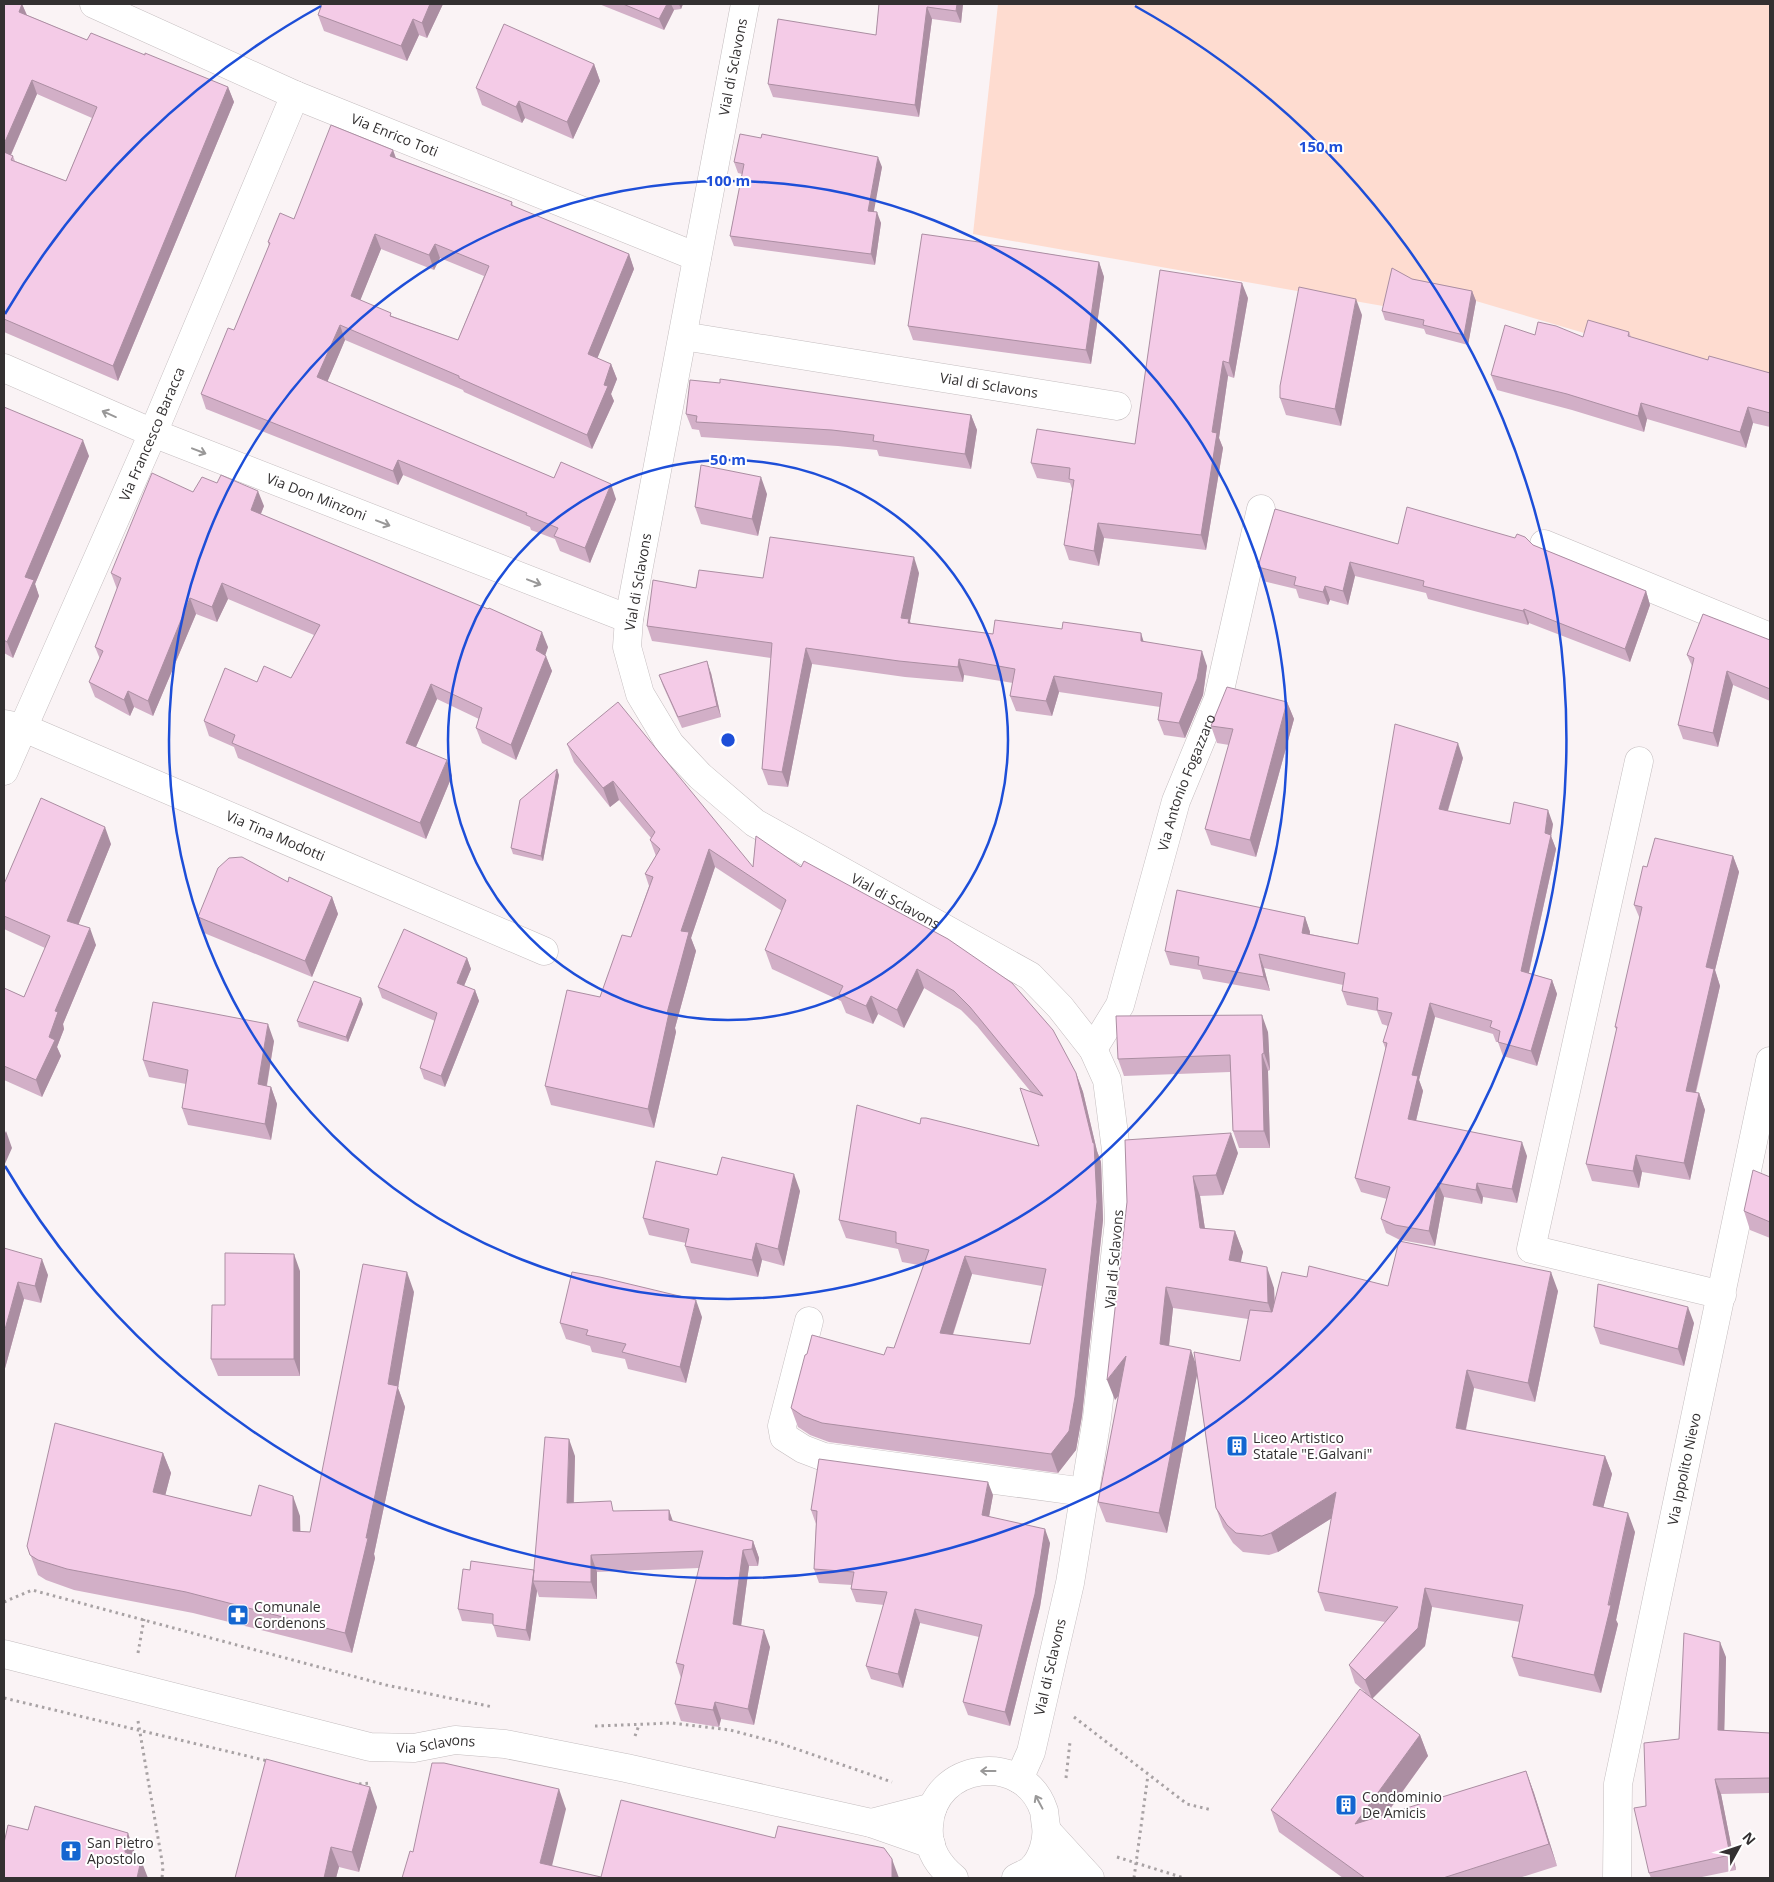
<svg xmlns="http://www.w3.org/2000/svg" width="1774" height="1882" viewBox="0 0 1774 1882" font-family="'Open Sans',sans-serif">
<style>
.green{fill:#fedcd0}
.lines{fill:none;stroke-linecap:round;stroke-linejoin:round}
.street-casing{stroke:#c4bdbf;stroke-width:29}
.secondary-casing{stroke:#c4bdbf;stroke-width:29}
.path{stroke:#a8a2a4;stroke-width:3;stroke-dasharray:2.5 4;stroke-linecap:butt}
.street{stroke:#fff;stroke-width:28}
.secondary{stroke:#fff;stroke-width:28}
.wall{fill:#d2afc7;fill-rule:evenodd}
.shaded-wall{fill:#ab8ea2}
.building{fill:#f4cbe7;stroke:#ab8ea2;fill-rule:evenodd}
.oneway{stroke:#999898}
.ring{fill:none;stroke:#1d4ed8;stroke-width:2.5}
.labels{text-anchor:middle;stroke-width:4;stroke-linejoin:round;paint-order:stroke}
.street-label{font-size:14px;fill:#333031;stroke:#fff}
.poi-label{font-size:14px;fill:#333031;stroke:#fff;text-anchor:start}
.centre{fill:#1d4ed8;stroke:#fff;stroke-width:2.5}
.ring-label{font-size:15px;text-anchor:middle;font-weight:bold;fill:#1d4ed8;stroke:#fff;stroke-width:4;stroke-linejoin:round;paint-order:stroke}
</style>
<rect width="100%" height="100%" fill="#faf3f5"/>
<path class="green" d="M998 4H1770V388L1476 301 1436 293 1395 278 1383 306 973 234Z"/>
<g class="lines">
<g class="street-casing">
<g id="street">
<path id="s1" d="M94 4 295 95 697 257"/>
<path id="s2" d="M745 4 629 619 627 647 640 694 670 744 700 776 755 823 1030 976 1060 1007 1093 1049 1107 1080 1116 1150 1119 1221 1097 1418 1070 1583 1031 1752 1019 1779"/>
<path id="s3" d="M683 336 1117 406"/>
<path id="s4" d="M4 368 153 433 629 619"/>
<path d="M1544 544 1770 637"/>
<path id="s5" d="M4 724 24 728 544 951"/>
<path d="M1639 761 1531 1249 1722 1295"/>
<path id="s6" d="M4 771 153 433 295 95"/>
<path id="s7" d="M1093 1049 1120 1005 1176 801 1218 699 1261 509"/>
<path d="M809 1321 782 1426 784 1437 803 1449 824 1457 1085 1492"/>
<path id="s8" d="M1617 1878 1618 1784 1770 1061"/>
</g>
</g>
<g class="secondary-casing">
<g id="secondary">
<path id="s9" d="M4 1654 370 1747 414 1748 455 1740 505 1744 626 1768 871 1823 931 1844"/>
<path d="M871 1823 933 1807"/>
<path d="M1047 1831 1090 1878"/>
<path d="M1033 1868 1082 1878"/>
<path d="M954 1878C938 1865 927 1848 929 1826 932 1762 1024 1750 1044 1811 1045 1816 1045 1822 1046 1826 1048 1840 1042 1859 1032 1869 1028 1873 1021 1875 1016 1878"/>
</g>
</g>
<path class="path" d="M4 1602 32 1590 386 1685 493 1707
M138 1653 144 1619
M4 1698 268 1761
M1074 1717 1187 1804 1212 1810
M138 1721 163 1867 162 1878
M595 1726 672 1723 730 1730 779 1743 892 1782
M635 1736 639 1725
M1066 1778 1070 1742
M359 1784 372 1783
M1117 1857 1184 1878
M1134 1878 1148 1775"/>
<use href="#street" class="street"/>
<use href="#secondary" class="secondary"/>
</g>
<path class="wall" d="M4 4H22L27 15 87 40 145 55 228 87 234 102 118 381 4 332ZM37 94 92 118 66 181 15 161 13 156 11 155Z
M322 4H443L427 38 419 35 407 61 324 31 318 15Z
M599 4H683L681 9 674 10 664 30Z
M879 4H963L961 23 932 19 919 117 773 97 768 84 876 35Z
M594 64 600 81 573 139 525 118 522 123 482 105 476 88Z
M393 150 396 158 512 202 513 206 629 254 634 269 597 358 611 364 617 379 611 394 614 401 592 449 464 392 463 390 345 340 327 382 554 478 616 499 590 563 560 551 555 539 531 530 530 527 403 475 398 485 206 409 201 394 234 330 269 246 268 242 294 219ZM381 249 434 270 440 258 484 276 458 340 392 316 360 300Z
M734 162 882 167 873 212 881 223 875 265 734 246 730 236 742 174 738 173Z
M987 244 1099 262 1104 277 1091 364 913 340 908 326Z
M1412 279 1472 291 1476 301 1468 345 1426 334 1424 329 1385 320 1382 311Z
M1248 298 1234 378 1228 376 1219 438 1223 448 1206 550 1104 538 1099 566 1069 560 1064 545 1072 489 1070 483 1037 478 1031 463 1135 444Z
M1362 315 1341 426 1286 415 1280 398Z
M1629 332 1631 337 1708 360 1770 373V427L1753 423 1746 448 1647 419 1644 432 1572 410 1497 390 1491 375 1583 337Z
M4 407 89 456 35 584 39 596 13 658 4 653Z
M686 414 971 415 977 430 971 469 879 456 877 450 838 446 701 437 699 430 692 429Z
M193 492 264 506 261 514 548 647 545 655 552 671 516 760 482 743 476 728 479 719 437 699 416 747 452 776 426 839 238 758 234 747 209 736 204 721 257 682 291 678 314 635 228 599 217 622 196 614 153 716 134 707 130 716 95 697 89 682 100 659 95 647 117 589 111 573Z
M767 494 758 536 701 524 695 507Z
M1398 544 1533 545 1646 591 1650 605 1630 662 1529 623 1528 625 1428 599 1426 593 1355 576 1348 605 1330 600 1328 605 1299 598 1296 589 1263 581 1258 567Z
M919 573 910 621V623L993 634 1144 641 1207 666 1203 695 1185 738 1164 735 1158 720 1160 707 1059 692 1052 716 1016 711 1010 696 1013 683 964 675 963 682 905 677 812 664 788 787 768 785 762 769 771 658 652 641 647 626 696 588 763 578Z
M1770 640V701L1733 685 1718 747 1683 739 1678 725 1692 666 1687 655Z
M711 673 721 717 682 728 663 686 659 675Z
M1287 702 1294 719 1256 857 1211 845 1205 829 1229 745 1217 743 1211 726Z
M567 744 753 867 756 836 1076 1073 1083 1092 1097 1151 1101 1162 1103 1220 1082 1416 1076 1450 1058 1473 829 1442 810 1435 798 1427 791 1408 884 1355 894 1348 924 1266 902 1262 898 1249 846 1238 839 1220 920 1124 1039 1146 1031 1092 977 1026 961 1010 924 988 904 1028 878 1014 873 1024 846 1013 841 1001 772 969 765 950 782 911 715 867 691 938 696 951 675 1028 676 1032 654 1128 551 1105 545 1086 600 997 631 937 649 886 645 874 656 856 650 840 651 838 619 800 610 807 574 762ZM972 1274 1042 1286 1030 1344 953 1335Z
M1463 758 1448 811 1510 824H1553L1551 836 1556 849 1529 973 1552 980 1557 994 1537 1066 1503 1056 1498 1042H1496L1493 1034 1435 1017 1419 1080 1423 1091 1416 1121 1527 1156 1517 1203 1483 1197 1482 1204 1444 1197 1435 1246 1400 1240 1386 1233 1381 1219 1387 1199 1361 1192 1355 1178 1386 1050 1383 1042 1388 1026 1382 1024 1377 1011 1347 1005 1342 991 1343 985 1264 968 1270 991 1203 979 1200 970 1170 965 1165 951 1305 917 1310 932V934L1358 944Z
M559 775 543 861 513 854 511 848Z
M111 844 78 925 96 945 63 1024 64 1029 57 1047 61 1056 42 1097 4 1080V988L24 997 45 948 4 929V884Z
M1733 856 1739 872 1715 970 1720 986 1696 1093H1699L1705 1110 1690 1180 1642 1172 1639 1188 1592 1181 1586 1164 1617 1031 1615 1027 1640 919 1634 905 1647 867Z
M288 882 332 897 338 914 312 977 204 933 198 917Z
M467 958 471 969 464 986 475 990 479 1001 445 1087 424 1079 420 1068 435 1021 382 998 378 987Z
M363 1004 348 1042 299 1027 297 1021Z
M1268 1032 1270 1070 1268 1071 1270 1148H1239L1233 1131 1230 1072 1124 1076 1118 1059Z
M274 1041 267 1086 271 1087 277 1104 271 1140 188 1125 182 1108 186 1084 149 1077 143 1060Z
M1238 1153 1223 1195 1200 1196 1205 1229 1235 1231 1243 1252 1240 1262 1274 1288 1275 1303 1307 1277 1388 1286 1558 1291 1535 1402 1474 1388 1466 1430 1605 1456 1612 1474 1603 1508 1635 1532 1616 1620 1618 1624 1601 1693 1519 1676 1512 1657 1520 1622 1432 1607 1425 1646 1372 1698 1420 1735 1428 1756 1386 1815 1526 1771 1534 1793 1557 1866 1519 1878H1343L1279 1832 1271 1810 1365 1692 1355 1683 1349 1665 1385 1622 1325 1611 1318 1592 1332 1518 1278 1552 1269 1555 1243 1552 1233 1543 1223 1527 1216 1508 1197 1374 1167 1533 1106 1522 1098 1502 1119 1395 1115 1400 1127 1202ZM1173 1308 1248 1319 1240 1361 1196 1364 1169 1346Z
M717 1175 800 1191 784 1266 762 1260 758 1277 691 1263 685 1246 686 1243 649 1235 643 1218Z
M1770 1177V1238L1750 1230 1744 1211Z
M4 1248 48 1275 41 1303 24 1299 4 1372Z
M300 1271V1376H218L211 1359 225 1305Z
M414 1292 398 1388 405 1407 374 1554 375 1558 352 1653 193 1613 74 1590 46 1580 38 1575 27 1546 163 1453 171 1473 165 1495 251 1516H300V1531L310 1532Z
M702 1317 686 1383 628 1369 625 1359 592 1352 590 1346 566 1339 560 1323Z
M1694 1323 1684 1366 1600 1344 1594 1327Z
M575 1456 574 1503 615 1511 669 1510 672 1521 753 1541 759 1558 758 1566H749L741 1626 770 1647 754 1725 721 1719 719 1727 681 1721 675 1704 681 1678 676 1663 699 1568 597 1572V1599L539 1597 537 1591 530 1641 497 1637 493 1624 462 1621 458 1609 470 1570H534Z
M993 1495 989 1516 1050 1543 1040 1607 1010 1726 968 1715 963 1702 979 1637 920 1623 903 1688 871 1679 866 1666 884 1605 856 1602 851 1589 852 1585 819 1583 814 1569 816 1524 811 1510Z
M1726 1657 1724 1730 1770 1733V1793L1721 1794 1736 1870 1697 1878H1651L1649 1873 1646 1806 1679 1739Z
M377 1807 359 1872 339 1867 336 1878H235Z"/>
<path class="shaded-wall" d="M22 4 28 18 19 12Z
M430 4H443L427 38 422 23Z
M667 4H671L674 10 664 30 659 19Z
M679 4H683L681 9Z
M957 4H963L961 23 956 11Z
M927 7 932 19 919 117 915 105Z
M413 19 419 35 407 61 401 46Z
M594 64 600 81 573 139 567 122Z
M32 80 37 94 6 166 4 159V144Z
M228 87 234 102 118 381 113 366Z
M519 101 525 118 522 123 516 107Z
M393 150 398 165 390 156Z
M878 157 882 167 872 222 868 211Z
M877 212 881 223 875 265 871 254Z
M375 234 381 249 356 311 351 296Z
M435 244 440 258 434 270 429 255Z
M629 254 634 269 593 369 588 354Z
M1099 262 1104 277 1091 364 1086 350Z
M1242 283 1248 298 1234 378 1229 363Z
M1472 291 1476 301 1468 345 1464 335Z
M1356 299 1362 315 1341 426 1335 409Z
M340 325 345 340 323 392 317 377Z
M1223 361 1228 376 1219 438 1223 448 1206 550 1201 535 1212 432Z
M611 364 617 379 611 394 614 401 592 449 587 435Z
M1641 403 1647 419 1644 432 1638 416Z
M1748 407 1753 423 1746 448 1740 432Z
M971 415 977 430 971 469 965 454Z
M83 440 89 456 35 584 39 596 13 658 7 642 25 577Z
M398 460 403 475 398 485 393 471Z
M761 477 767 494 758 536 752 519Z
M611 484 616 499 590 563 585 548Z
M258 491 264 506 256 525 251 510Z
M1098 523 1104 538 1099 566 1094 551Z
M914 557 919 573 910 621 914 634 901 618Z
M1350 562 1355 576 1348 605 1343 591Z
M222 583 228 599 217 622 212 607Z
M1325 586 1330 600 1328 605 1323 592Z
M1646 591 1650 605 1630 662 1625 649Z
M190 598 196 614 153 716 148 701Z
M1524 609 1529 623 1528 625 1523 611Z
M542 632 548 647 542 665 536 650Z
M1141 633 1146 649 1141 641Z
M806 648 812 664 788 787 782 772Z
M1202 651 1207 666 1203 695 1185 738 1179 723Z
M546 656 552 671 516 760 511 745Z
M959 659 964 675 963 682 958 667Z
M707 661 711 673 721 717 717 706Z
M1727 671 1733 685 1718 747 1713 733Z
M1054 676 1059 692 1052 716 1046 701Z
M431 684 437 699 411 758 406 743Z
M128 691 134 707 130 716 124 700Z
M1287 702 1294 719 1256 857 1250 840Z
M1458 743 1463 758 1444 823 1439 809Z
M447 760 452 776 426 839 420 823Z
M557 769 559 775 543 861 541 856Z
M613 781 619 800 610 807 603 788Z
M1548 810 1553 824 1551 836 1556 849 1526 985 1521 971 1545 833Z
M105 827 111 844 73 938 67 921Z
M709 849 715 867 691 938 696 951 675 1028 676 1032 654 1128 648 1109 667 1013 681 931Z
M1733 856 1739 872 1715 970 1720 986 1692 1107 1686 1091 1706 967Z
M332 897 338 914 312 977 305 961Z
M1305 917 1310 932 1307 947 1302 933Z
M90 928 96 945 63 1024 64 1029 57 1047 61 1056 42 1097 36 1080 49 1037 55 1011Z
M1259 954 1264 968 1270 991 1264 977Z
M467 958 471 969 461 993 457 983Z
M917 969 924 988 904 1028 897 1010Z
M1552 980 1557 994 1537 1066 1531 1051Z
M475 990 479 1001 445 1087 441 1076Z
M871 996 878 1014 873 1024 866 1006Z
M361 998 363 1004 348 1042 346 1037Z
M1430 1003 1435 1017 1419 1080 1423 1091 1413 1133 1408 1119 1412 1075Z
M1262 1015 1268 1032 1270 1070 1264 1053Z
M268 1024 274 1041 264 1101 258 1084Z
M1262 1054 1268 1071 1270 1148 1264 1131Z
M1076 1073 1083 1092 1097 1151 1101 1162 1103 1220 1082 1416 1076 1450 1058 1473 1051 1454 1093 1143Z
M271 1087 277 1104 271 1140 265 1124Z
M1699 1093 1705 1110 1690 1180 1684 1163Z
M6 1131 12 1148 4 1166V1135Z
M1231 1133 1238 1153 1223 1195 1216 1175Z
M1522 1142 1527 1156 1517 1203 1512 1189Z
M1636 1155 1642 1172 1639 1188 1633 1171Z
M794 1174 800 1191 784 1266 778 1249Z
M1193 1176 1200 1196 1208 1249 1200 1228Z
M1438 1183 1444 1197 1435 1246 1429 1231Z
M1477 1183 1483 1197 1482 1204 1476 1190Z
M1235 1231 1243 1252 1237 1280 1229 1260Z
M756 1243 762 1260 758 1277 752 1260Z
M294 1254 300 1271V1376L294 1359Z
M965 1256 972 1274 947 1352 940 1333Z
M42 1259 48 1275 41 1303 35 1286Z
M1267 1267 1274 1288 1275 1323 1268 1303Z
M407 1272 414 1292 398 1388 405 1407 374 1554 375 1558 352 1653 345 1633 366 1538 388 1384Z
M1551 1272 1558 1291 1535 1402 1528 1383Z
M18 1282 24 1299 4 1372V1333Z
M1166 1287 1173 1308 1167 1364 1160 1344Z
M696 1300 702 1317 686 1383 680 1367Z
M1688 1307 1694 1323 1684 1366 1678 1349Z
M1191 1350 1198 1370 1167 1533 1159 1513Z
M1126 1356 1133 1377 1115 1400 1107 1380Z
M1467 1370 1474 1388 1462 1447 1456 1428Z
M569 1439 575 1456 573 1520 567 1503Z
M163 1453 171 1473 161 1512 153 1492Z
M1605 1456 1612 1474 1599 1524 1593 1505Z
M988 1482 993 1495 987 1528 982 1515Z
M1336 1492 1343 1511 1278 1552 1271 1533Z
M293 1496 300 1516 301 1551 293 1531Z
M669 1510 675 1527 669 1520Z
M1628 1513 1635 1532 1616 1620 1618 1624 1601 1693 1594 1675Z
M1045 1529 1050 1543 1040 1607 1010 1726 1005 1712Z
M753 1541 759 1558 758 1566 752 1549Z
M743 1550 749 1566 739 1641 733 1624Z
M591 1555 597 1572V1599L591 1582Z
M534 1570 533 1581 537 1591 530 1641 526 1630Z
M1425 1588 1432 1607 1425 1646 1372 1699 1365 1680Z
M915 1609 920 1623 903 1688 898 1674Z
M764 1630 770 1647 754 1725 748 1709Z
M1720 1642 1726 1657 1724 1745 1718 1730Z
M715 1702 721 1719 719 1727 713 1710Z
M1420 1735 1428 1756 1363 1846 1355 1824Z
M1526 1771 1534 1793 1557 1866 1549 1844Z
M1715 1779 1721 1794 1736 1870 1730 1855Z
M370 1787 377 1807 359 1872 352 1852Z
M559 1789 566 1809 549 1878 540 1863Z
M128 1833 135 1853 132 1872 125 1852Z
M331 1847 339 1867 336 1878H324Z
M892 1859 899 1878H892Z
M141 1860 148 1878H137Z"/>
<path class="building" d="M4 4H22L19 12 87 40 91 33 145 55V53L228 87 113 366 4 319V152L13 156 11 160 66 181 97 107 32 80 4 144Z
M322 4H430L422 23 413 19 401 46 318 15Z
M623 4H667L659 19Z
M879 4H957L956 11 927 7 915 105 768 84 778 19 876 35Z
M504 24 594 64 567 122 519 101 516 107 476 88Z
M331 125 393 150 390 156 512 202 511 205 629 254 588 354 611 364 604 385 608 386 587 435 459 378V376L340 325 317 377 554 478 561 462 611 484 585 548 554 536 558 528 526 515 527 513 398 460 393 471 201 394 228 328 234 330 270 243 268 242 280 213 294 219ZM375 234 429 255 435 244 489 266 458 340 390 316 391 313 351 296Z
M740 134 761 138 762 134 878 157 868 211 877 212 871 254 730 236 744 164 734 162Z
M922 234 986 243V244L1099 262 1086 350 908 326Z
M1392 268 1412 279 1472 291 1464 335 1423 325 1424 320 1382 311Z
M1160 270 1242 283 1229 363 1223 361 1212 432 1217 433 1201 535 1098 523 1094 551 1064 545 1074 480 1069 479 1070 468 1031 463 1037 429 1135 444Z
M1299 287 1356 299 1335 409 1280 398V386Z
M1588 320 1629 332 1628 336 1708 360 1709 356 1770 373V413L1748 407 1740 432 1641 403 1638 416 1567 394 1491 375 1505 325 1535 335 1538 322 1556 326 1583 337Z
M720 379 971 415 965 454 873 441 874 435 832 430 696 422 697 416 686 414 690 380 720 383Z
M4 407 83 440 25 577 34 580 7 642 4 640Z
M701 465 761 477 752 519 695 507Z
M152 473 193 492 202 477 217 483 221 475 258 491 251 510 488 609 489 608 542 632 536 650 546 656 511 745 476 728 482 708 431 684 406 743 447 760 420 823 232 743 235 735 204 721 225 668 257 682 264 666 291 678 320 625 222 583 212 607 190 598 148 701 128 691 124 700 89 682 103 651 95 647 121 578 111 573Z
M1407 507 1515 538 1517 534 1525 537 1533 545 1646 591 1625 649 1524 609 1523 611 1423 586 1424 581 1350 562 1343 591 1325 586 1323 592 1294 585 1296 577 1258 567 1275 509 1398 544Z
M770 537 914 557 901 618 909 619 908 623 993 634 995 620 1062 629 1063 622 1141 633V641L1202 651 1197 679 1179 723 1158 720 1162 693 1054 676 1046 701 1010 696 1015 669 959 659 958 667 899 661 806 648 782 772 762 769 772 643 647 626 653 580 696 588 699 570 763 578Z
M1703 614 1770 640V689L1727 671 1713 733 1678 725 1694 658 1687 655Z
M707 661 717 706 678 717 659 675Z
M1227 687 1287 702 1250 840 1205 829 1233 729 1211 726Z
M618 702 753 867 756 836 801 867 804 861 948 939 1012 983 1053 1030 1076 1073 1093 1143H1094L1097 1202 1075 1397 1069 1431 1051 1454 822 1423 803 1416 791 1408 805 1355 807 1354 812 1335 884 1355 887 1347 894 1348 929 1250 896 1243V1232L839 1220 857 1105 920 1124 921 1118H926L1039 1146 1020 1088 1043 1096 970 1007 954 991 917 969 897 1010 871 996 866 1006 839 994 843 986 765 950 786 900 709 849 681 931 689 932 667 1013H669L648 1109 545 1086 567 990 600 997 622 935 631 937 653 877 645 874 660 849 650 840 655 832 613 781 603 788 567 744ZM965 1256 1046 1269 1030 1344 940 1333Z
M1395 724 1458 743 1439 809 1510 824 1514 802 1548 810 1545 833 1551 835 1521 971 1552 980 1531 1051 1498 1042 1500 1031 1490 1027 1492 1021 1430 1003 1412 1075 1418 1076 1408 1119 1522 1142 1512 1189 1477 1183 1476 1190 1438 1183 1429 1231 1395 1225 1381 1219 1390 1187 1355 1178 1387 1043 1383 1042 1392 1013 1377 1010 1378 998 1342 991 1345 973 1259 954 1264 977 1198 965 1199 957 1165 951 1177 890 1305 917 1302 933 1358 944Z
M557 769 541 856 511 848 520 800Z
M41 798 105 827 67 921 90 928 55 1011 58 1012 49 1037 55 1040 36 1080 4 1066V988L24 997 50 936 4 916V884Z
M1655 838 1733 856 1706 967 1714 969 1686 1091 1699 1093 1684 1163 1636 1155 1633 1171 1586 1164 1617 1027H1615L1642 907 1634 905 1643 866 1647 867Z
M242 857 288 882 289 877 332 897 305 961 198 917 218 868 229 858Z
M404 929 467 958 457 983 475 990 441 1076 420 1068 437 1013 378 987Z
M314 981 361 998 346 1037 297 1021Z
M153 1002 268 1024 258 1084 271 1087 265 1124 182 1108 188 1070 143 1060Z
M1262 1015 1264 1053 1262 1054 1264 1131H1233L1230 1055 1118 1059 1116 1016Z
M1231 1133 1216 1175 1193 1176 1200 1228 1235 1231 1229 1260 1267 1267 1268 1303 1166 1287 1160 1344 1191 1350 1159 1513 1098 1502 1126 1356 1107 1380 1127 1202 1125 1140Z
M722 1157 794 1174 778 1249 756 1243 752 1260 685 1246 689 1229 643 1218 656 1161 717 1175Z
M1753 1170 1770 1177V1222L1744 1211Z
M1399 1241 1551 1272 1528 1383 1467 1370 1456 1428 1605 1456 1593 1505 1628 1513 1608 1605H1611L1594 1675 1512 1657 1523 1605 1425 1588 1418 1628 1365 1680 1349 1665 1398 1607 1318 1592 1336 1492 1271 1533 1262 1536 1236 1533 1227 1525 1216 1508 1194 1352 1240 1361 1250 1310 1272 1312 1282 1272 1307 1277 1309 1266 1388 1286Z
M4 1248 42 1259 35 1286 18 1282 4 1333Z
M225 1253 294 1254V1359H211L212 1305H225Z
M363 1264 407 1272 388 1384 398 1386 366 1538H368L345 1633 186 1592 67 1569 38 1560 30 1555 27 1546 55 1423 163 1453 153 1492 251 1516 259 1485 293 1496V1531L310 1532Z
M572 1272 600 1277 696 1300 680 1367 622 1352 626 1344 586 1335 588 1330 560 1323Z
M1598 1284 1688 1307 1678 1349 1594 1327Z
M545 1437 569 1439 567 1503 611 1501 613 1511 669 1510V1520L753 1541 752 1549 743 1550 733 1624 764 1630 748 1709 715 1702 713 1710 675 1704 684 1665 676 1663 703 1551 591 1555V1582L533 1581Z
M819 1459 988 1482 982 1515 1045 1529 1035 1594 1005 1712 963 1702 982 1625 915 1609 898 1674 866 1666 887 1592 851 1589 854 1572 814 1569 817 1511 811 1510Z
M471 1561 534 1570 526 1630 493 1625V1614L458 1609 463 1569 470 1570Z
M1684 1633 1720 1642 1718 1730 1770 1733V1778L1715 1779 1730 1855 1649 1873 1634 1808 1646 1806 1644 1743 1679 1739Z
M1360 1689 1420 1735 1355 1824 1526 1771 1549 1844 1443 1878H1365L1271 1810Z
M266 1759 370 1787 352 1852 331 1847 324 1878H235Z
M432 1763H444L559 1789 540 1863 601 1877 621 1800 775 1838 778 1826 884 1848 892 1859V1878H402L410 1851 413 1852Z
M35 1806 128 1833 125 1852 141 1860 137 1878H4V1843L8 1825 28 1830Z"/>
<defs><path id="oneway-shaft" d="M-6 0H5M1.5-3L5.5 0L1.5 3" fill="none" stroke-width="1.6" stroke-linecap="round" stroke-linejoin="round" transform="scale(1.25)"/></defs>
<g class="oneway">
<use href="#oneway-shaft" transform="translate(109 414) rotate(-156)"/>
<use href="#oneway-shaft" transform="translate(199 451) rotate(21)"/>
<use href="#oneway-shaft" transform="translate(383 523) rotate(21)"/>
<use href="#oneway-shaft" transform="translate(534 582) rotate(21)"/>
<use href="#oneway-shaft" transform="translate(988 1771) rotate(-180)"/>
<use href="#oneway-shaft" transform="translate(1039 1802) rotate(-118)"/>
</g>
<g class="ring">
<circle cx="728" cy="740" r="280"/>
<circle cx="728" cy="740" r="559"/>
<path d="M5 314A839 839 0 0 1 321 6M1135 6A839 839 0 1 1 5 1166"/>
</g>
<defs>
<g id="building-square" transform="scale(1.125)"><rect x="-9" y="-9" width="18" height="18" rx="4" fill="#1466d0" stroke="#fff"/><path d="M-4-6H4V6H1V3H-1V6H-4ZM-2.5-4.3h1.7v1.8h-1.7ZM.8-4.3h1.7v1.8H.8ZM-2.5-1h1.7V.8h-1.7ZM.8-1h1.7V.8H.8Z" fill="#fff"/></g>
<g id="pharmacy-square" transform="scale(1.125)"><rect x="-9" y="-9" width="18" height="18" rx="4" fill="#1466d0" stroke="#fff"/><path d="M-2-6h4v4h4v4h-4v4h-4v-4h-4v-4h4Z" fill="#fff"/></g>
<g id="church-square" transform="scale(1.125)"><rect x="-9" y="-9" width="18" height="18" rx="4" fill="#1466d0" stroke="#fff"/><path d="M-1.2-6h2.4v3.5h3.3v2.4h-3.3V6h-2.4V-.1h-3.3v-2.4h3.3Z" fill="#fff"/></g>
</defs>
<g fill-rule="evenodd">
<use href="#building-square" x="1237" y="1446"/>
<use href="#pharmacy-square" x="238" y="1615"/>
<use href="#building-square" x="1346" y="1805"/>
<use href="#church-square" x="71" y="1851"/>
</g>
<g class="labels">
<g class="street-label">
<text transform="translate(733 67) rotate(-79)" y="5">Vial di Sclavons</text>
<text dy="5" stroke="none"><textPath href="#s1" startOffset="328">Via Enrico Toti</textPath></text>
<text dy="5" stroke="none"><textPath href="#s3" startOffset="310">Vial di Sclavons</textPath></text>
<text dy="5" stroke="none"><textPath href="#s6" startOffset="368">Via Francesco Baracca</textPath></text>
<text dy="5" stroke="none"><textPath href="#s4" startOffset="338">Via Don Minzoni</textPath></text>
<text transform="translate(638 582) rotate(-80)" y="5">Vial di Sclavons</text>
<text dy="5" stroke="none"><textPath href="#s7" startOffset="284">Via Antonio Fogazzaro</textPath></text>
<text dy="5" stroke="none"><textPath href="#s5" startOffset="294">Via Tina Modotti</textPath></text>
<text dy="5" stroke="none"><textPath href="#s2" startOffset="1038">Vial di Sclavons</textPath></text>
<text transform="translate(1114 1259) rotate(-85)" y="5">Vial di Sclavons</text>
<text dy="5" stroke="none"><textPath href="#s8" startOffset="416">Via Ippolito Nievo</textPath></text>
<text transform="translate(1050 1667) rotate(-77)" y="5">Vial di Sclavons</text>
<text dy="5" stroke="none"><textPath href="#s9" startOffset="444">Via Sclavons</textPath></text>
</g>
<g class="poi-label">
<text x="1253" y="1443">Liceo Artistico<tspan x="1253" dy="16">Statale "E.Galvani"</tspan></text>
<text x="254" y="1612">Comunale<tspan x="254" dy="16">Cordenons</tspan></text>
<text x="1362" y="1802">Condominio<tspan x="1362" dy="16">De Amicis</tspan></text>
<text x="87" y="1848">San Pietro<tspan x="87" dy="16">Apostolo</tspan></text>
</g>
</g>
<circle cx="728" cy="740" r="8" class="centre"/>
<g class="ring-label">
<text x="1321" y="152">150 m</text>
<text x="728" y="186">100 m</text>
<text x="728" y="465">50 m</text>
</g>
<rect width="1774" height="1882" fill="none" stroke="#333031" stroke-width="10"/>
<g transform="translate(1739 1847) rotate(50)" stroke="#ffffff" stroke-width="4" paint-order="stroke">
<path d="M0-4L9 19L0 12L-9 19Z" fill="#333031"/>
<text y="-8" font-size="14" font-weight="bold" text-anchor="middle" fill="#333031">N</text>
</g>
</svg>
